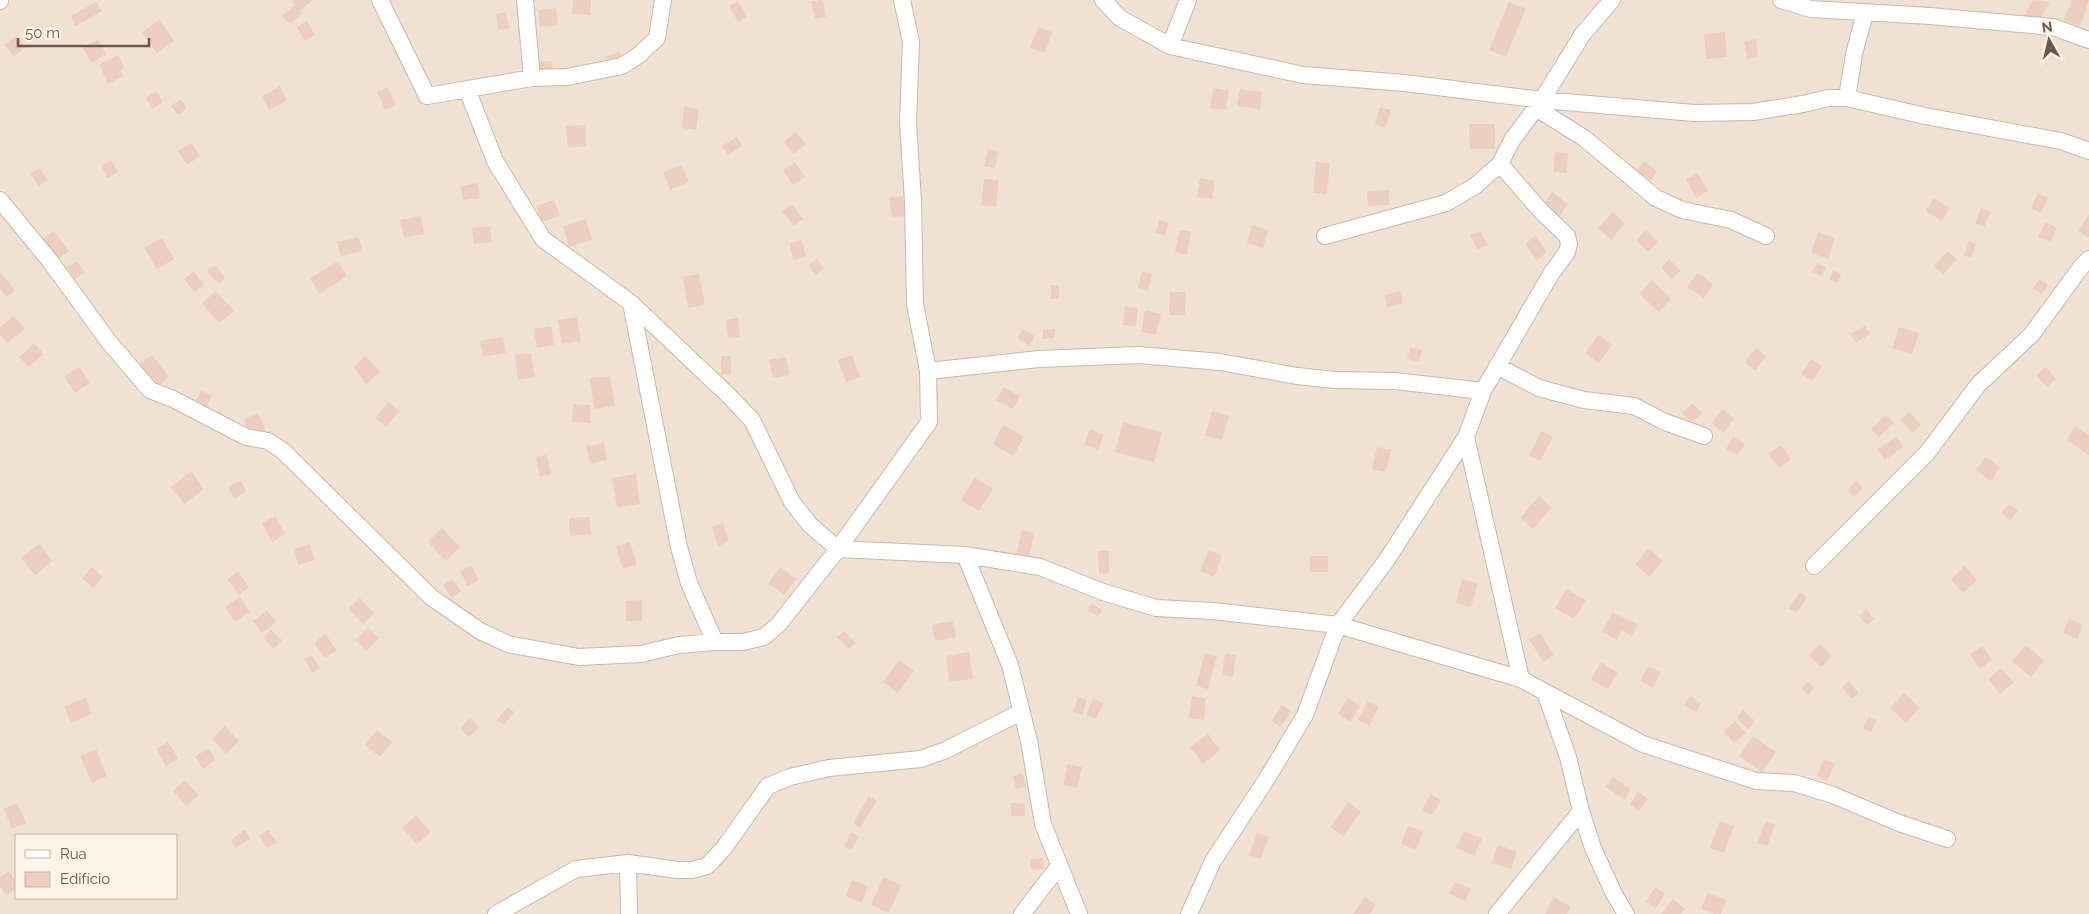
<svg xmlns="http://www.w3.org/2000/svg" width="2089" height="914" viewBox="0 0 2089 914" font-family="Raleway,sans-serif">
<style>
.residential{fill:#f0e2d3;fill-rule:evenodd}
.building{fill:#eccfbe}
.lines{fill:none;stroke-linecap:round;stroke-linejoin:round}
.street-casing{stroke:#c9b8ab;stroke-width:18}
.street{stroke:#fff;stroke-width:16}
</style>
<rect width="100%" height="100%" fill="#faf0e4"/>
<path class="residential" d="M0 0H2089V914H0ZM16 835H176V898H16Z"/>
<path class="building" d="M294 0H313L300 11 302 14 290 24 282 16 295 5 292 2Z
M573 0H591L590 15 572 14Z
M823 0 826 17 815 19 811 1Z
M2033 0 2050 2 2037 25 2023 17Z
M2072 0H2089L2080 27 2064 20Z
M738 1 747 16 738 22 729 6Z
M96 2 102 11 76 26 71 16Z
M1509 2 1526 9 1506 57 1489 50Z
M556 8 558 25 540 27 538 10Z
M506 12 509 28 498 30 496 14Z
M159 20 174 41 157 53 142 32Z
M307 21 315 35 305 41 297 27Z
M1038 27 1052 32 1045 53 1030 48Z
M1725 32 1727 57 1706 59 1704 34Z
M16 36 26 47 14 56 4 45Z
M1756 39 1758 57 1747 59 1744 41Z
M98 40 106 54 92 63 83 48Z
M620 52 623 62 609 66 606 56Z
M118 55 125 68 120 70 123 76 108 84 99 65Z
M552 61 553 70 537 71V62Z
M280 86 287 100 269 110 262 96Z
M388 87 396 105 385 110 377 92Z
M1213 88 1229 91 1226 110 1210 108Z
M1240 89 1262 92 1260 109 1237 106Z
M156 91 163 102 152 109 146 98Z
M181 99 187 108 178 115 171 106Z
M684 107 699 109 696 130 682 128Z
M1380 107 1391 110 1385 128 1375 124Z
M1469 124H1495V149H1470Z
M585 125 586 146 568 148 566 126Z
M796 132 806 144 794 154 784 142Z
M737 137 742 146 728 155 722 146Z
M191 143 200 156 187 165 178 151Z
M988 149 998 151 995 168 984 166Z
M1555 152 1568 153 1567 173 1553 172Z
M111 160 118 172 108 178 101 166Z
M1644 161 1657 171 1651 180 1637 171Z
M795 162 805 177 793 185 783 170Z
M1316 162 1330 163 1327 194 1313 193Z
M681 165 689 182 670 190 663 172Z
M39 168 48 180 39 186 30 174Z
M1698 173 1708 191 1696 198 1686 180Z
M1200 178 1215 181 1212 199 1197 197Z
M984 179 999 180 996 207 981 205Z
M478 183 480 198 463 200 461 186Z
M1389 190V205L1368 206 1367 191Z
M1552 192 1568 204 1558 218 1542 206Z
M2038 193 2048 198 2041 213 2031 208Z
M903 196 905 216 892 217 889 198Z
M1934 198 1950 208 1942 221 1926 211Z
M554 200 560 216 542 222 536 206Z
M792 204 803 219 794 226 782 211Z
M1981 208 1991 212 1984 227 1975 223Z
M1613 212 1625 223 1611 240 1598 228Z
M2089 215V236L2088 238 2078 231Z
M421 216 424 234 404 237 400 220Z
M586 219 592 240 569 247 563 226Z
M1159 220 1169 223 1165 236 1156 233Z
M2046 222 2057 228 2050 242 2038 236Z
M1252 225 1268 230 1263 248 1247 243Z
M490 226 492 242 474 244 472 228Z
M1180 230 1191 232 1187 255 1175 252Z
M1646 230 1658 242 1648 252 1636 241Z
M54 231 69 251 55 261 40 241Z
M1480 231 1488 245 1478 250 1470 236Z
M1818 232 1835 238 1828 259 1811 253Z
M1535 236 1547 252 1537 260 1525 244Z
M359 237 362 251 341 256 337 242Z
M162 238 174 259 157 269 144 248Z
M802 240 806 257 793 260 790 243Z
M1969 241 1976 244 1971 258 1964 255Z
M1948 251 1957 259 1943 274 1934 266Z
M817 259 824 269 816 275 809 265Z
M1669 259 1681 271 1672 279 1661 267Z
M77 261 85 273 75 279 67 267Z
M338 261 347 276 320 294 310 279Z
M1817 263 1826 268 1822 276 1812 272Z
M215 265 225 278 218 284 207 271Z
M1833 270 1841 274 1838 283 1829 280Z
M1142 271 1152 274 1148 291 1138 288Z
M0 272 15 290 7 297 0 289Z
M194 272 204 285 194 292 184 279Z
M1697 273 1713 284 1704 298 1687 287Z
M699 274 705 305 688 308 683 277Z
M2039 279 2048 285 2042 294 2033 288Z
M1652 280 1671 298 1659 312 1639 294Z
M1051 285H1059V299H1051Z
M216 291 234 311 219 323 202 303Z
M1400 291 1403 303 1388 308 1384 295Z
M1170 292H1186L1185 315H1169Z
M1125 307 1138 308 1136 326 1123 325Z
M1145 310 1161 314 1156 335 1141 332Z
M14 316 25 329 7 343 0 334V327Z
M577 317 581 341 562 344 558 320Z
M738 318 740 337 728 338 726 320Z
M551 326 554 345 537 348 534 329Z
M1865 326 1870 334 1856 343 1851 334Z
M1899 327 1919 333 1912 354 1892 348Z
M1022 329 1035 336 1030 346 1017 338Z
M1055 329V338L1043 339V330Z
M1598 335 1612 345 1599 363 1585 353Z
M503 337 506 353 483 357 480 341Z
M34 343 44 354 29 367 19 357Z
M1410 347 1422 350 1419 362 1407 359Z
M1756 348 1766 356 1755 370 1745 362Z
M531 353 535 377 518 380 515 355Z
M152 355 169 377 153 390 136 367Z
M852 355 860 377 846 382 838 360Z
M366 356 380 372 366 384 353 367Z
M721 356H731V374L721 375Z
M786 357 789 375 773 378 769 360Z
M1811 359 1822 366 1812 381 1801 374Z
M79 367 90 383 75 393 64 377Z
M2046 367 2056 379 2047 387 2036 375Z
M610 376 615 406 594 409 590 378Z
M1003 387 1020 396 1013 409 996 400Z
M201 390 212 396 206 408 195 403Z
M389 402 400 411 386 427 375 418Z
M1693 403 1702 413 1691 423 1682 413Z
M573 404 591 405 590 423 572 422Z
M1722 409 1734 419 1723 433 1711 423Z
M1212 411 1229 416 1222 440 1205 436Z
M1909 412 1921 425 1913 433 1900 420Z
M257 413 266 430 252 437 243 420Z
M1886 415 1894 423 1879 437 1871 429Z
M1123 422 1162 432 1154 462 1115 452Z
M1003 425 1024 437 1013 456 993 444Z
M2075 426 2089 435V455L2066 440Z
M1090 429 1104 435 1098 450 1084 444Z
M1542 431 1553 437 1540 461 1529 455Z
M1733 437 1745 443 1738 455 1726 449Z
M1896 437 1903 447 1885 460 1877 449Z
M604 443 607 460 590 464 586 446Z
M1781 445 1791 459 1779 468 1768 454Z
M1377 447 1391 450 1386 472 1372 469Z
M547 455 551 474 540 477 536 457Z
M1985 457 2000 467 1991 481 1976 470Z
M191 471 204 489 184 504 171 487Z
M636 474 640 504 617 507 612 478Z
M975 478 993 489 979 511 961 500Z
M241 481 246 492 234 498 228 487Z
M1856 481 1863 489 1854 497 1847 490Z
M1539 496 1552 508 1533 529 1520 518Z
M2009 504 2018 511 2010 520 2001 513Z
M275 516 285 534 272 542 262 523Z
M589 517 591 534 570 536 569 518Z
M723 523 729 542 718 546 712 527Z
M442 528 460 547 446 561 428 542Z
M1022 530 1034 533 1029 559 1016 557Z
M630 542 637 565 623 569 616 547Z
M39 544 53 561 35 575 21 558Z
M310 544 315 560 298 565 294 549Z
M1649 548 1663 561 1649 577 1635 564Z
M1209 550 1222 556 1214 577 1200 571Z
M1098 551H1109V573L1099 574Z
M1310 556H1328V572H1310Z
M471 565 479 580 468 586 460 571Z
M1965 566 1977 580 1963 593 1951 579Z
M92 567 103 577 93 588 82 578Z
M781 567 796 579 784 595 768 583Z
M238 571 249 587 239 595 227 579Z
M452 579 461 591 452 598 443 585Z
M1462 579 1478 583 1471 607 1456 603Z
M1566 589 1586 600 1574 619 1555 608Z
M1800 592 1807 598 1796 613 1788 608Z
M240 597 250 612 235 622 225 607Z
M360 598 374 613 363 624 348 609Z
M642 600V621H626V601Z
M1092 603 1102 610 1098 616 1088 610Z
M1866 609 1874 619 1867 625 1859 616Z
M267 610 276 622 262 633 253 621Z
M1613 612 1638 625 1632 636 1622 630 1617 640 1602 632Z
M2069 619 2083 625 2077 639 2063 633Z
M953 621 956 637 935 641 932 625Z
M368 627 379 638 366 651 355 640Z
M271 630 282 640 274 649 263 638Z
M844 631 856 643 849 649 837 637Z
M1540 633 1554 655 1544 662 1529 640Z
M325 634 337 650 325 658 314 643Z
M1820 644 1832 656 1821 667 1809 655Z
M2026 645 2044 661 2031 677 2012 661Z
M1983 646 1992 660 1980 669 1970 654Z
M969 652 973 679 949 682 946 656Z
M1205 653 1217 656 1208 689 1196 686Z
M1225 654 1236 655 1233 677 1222 675Z
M311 655 320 668 313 673 304 659Z
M899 660 914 671 898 693 883 682Z
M1601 662 1618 673 1608 689 1591 679Z
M1648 666 1661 672 1653 688 1640 681Z
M2001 668 2014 682 2000 694 1988 679Z
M1849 681 1859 693 1852 699 1842 687Z
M1808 682 1814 688 1808 695 1801 689Z
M1904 693 1920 708 1906 723 1890 708Z
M1192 696 1206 698 1204 720 1189 718Z
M1690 696 1701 703 1696 712 1684 705Z
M1078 697 1087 700 1082 715 1073 712Z
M86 698 92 714 71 723 64 706Z
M1348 698 1360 706 1350 722 1338 714Z
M1093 699 1103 703 1096 719 1086 715Z
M1368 701 1379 707 1369 726 1358 720Z
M1282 705 1292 712 1280 727 1271 721Z
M508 707 514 712 504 725 497 720Z
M1743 710 1755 721 1748 729 1736 718Z
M1869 716 1877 720 1871 732 1863 728Z
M470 718 479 727 469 737 460 729Z
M1735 721 1746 733 1734 743 1724 732Z
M225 726 239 741 226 754 212 738Z
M377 730 392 742 380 757 365 745Z
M1208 734 1220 750 1203 764 1190 747Z
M1753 736 1776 752 1762 772 1739 756Z
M168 742 178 758 166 766 156 749Z
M208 748 216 759 203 769 195 757Z
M96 749 107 776 92 783 80 756Z
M1824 759 1835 764 1827 781 1817 776Z
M1068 764 1082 767 1077 788 1063 785Z
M1023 773 1026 787 1016 789 1013 776Z
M1613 777 1631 790 1625 800 1606 787Z
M185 780 199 795 186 806 173 791Z
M1638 792 1648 799 1639 811 1630 804Z
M1431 794 1441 800 1432 815 1422 810Z
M869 796 877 801 860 828 853 823Z
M1348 802 1361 812 1343 836 1330 827Z
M17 803 26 823 12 829 4 809Z
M1011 803 1025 804V816H1011Z
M416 816 431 832 417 844 402 828Z
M1720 821 1734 826 1724 853 1710 848Z
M1766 821 1775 825 1767 846 1757 843Z
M1408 826 1423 831 1416 850 1401 844Z
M245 830 250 838 236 848 231 840Z
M268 830 277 842 267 848 259 836Z
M1464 831 1482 839 1474 856 1456 848Z
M852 832 859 837 851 850 844 846Z
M1257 833 1269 837 1261 859 1249 855Z
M1498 845 1517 851 1511 869 1492 863Z
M1043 858 1044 869 1031 870 1030 859Z
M9 871 16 882V889L6 895 0 886V877Z
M883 877 901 885 889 913 871 905Z
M852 880 868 886 862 903 846 896Z
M1455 882 1471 889 1465 901 1449 894Z
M1655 887 1665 893 1656 908 1646 902Z
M1708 893 1727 900 1721 914H1714L1701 909Z
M1365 897 1376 905 1370 914H1353Z
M1554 897 1571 907 1567 914H1545Z
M1673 899 1685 909 1681 914H1661Z"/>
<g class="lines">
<g class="street-casing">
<path id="street" d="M380 0 427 96 532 78 567 77 622 66 639 55 657 38 663 0
M525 0 532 78
M1103 0 1120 18 1170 46 1303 75 1405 83 1542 100 1694 113 1753 112 1803 104 1828 98H1847L1925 116 2061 141 2089 151
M1781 0 1811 9 1930 16 2053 27 2089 40
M0 1V0
M1170 46 1188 0
M467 89 495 161 543 239 631 303 728 395 752 420 792 502 810 525 838 549 965 555 1040 567 1103 592 1156 608 1213 611 1338 625 1521 679 1545 692 1568 757 1581 811 1593 848 1614 894 1626 914
M1847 98 1854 54 1865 13
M1536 108 1584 138 1656 198 1682 210 1731 220 1766 236
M0 200 50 261 109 342 150 390 173 399 246 437 268 441 283 451 431 597 480 631 508 644 579 657 641 654 679 645 715 642H743L764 637 778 625 838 549 929 422 928 371 915 304 913 202 908 121 911 42 902 0
M1325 236 1446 203 1475 186 1500 164
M631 303 679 547 689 583 715 642
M1497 366 1539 388 1584 400 1634 406 1665 422 1704 436
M928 371 1039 359 1139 355 1220 362 1297 376 1335 380 1395 381 1483 391
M1466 437 1521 679
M965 555 1010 665 1029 741 1043 824 1079 914
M1814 566 1927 453 1978 385 2032 334 2081 267 2089 259
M1545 692 1643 744 1756 781 1794 783 1833 795 1899 823 1947 839
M628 863 629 914
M496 914 576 869 628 863 677 870H692L707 866 724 848 768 786 790 777 829 768 921 759 946 750 1021 712
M1022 914 1059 866
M1189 914 1213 861 1268 777 1305 715 1338 625 1386 561 1466 437 1483 391 1551 274 1567 252 1569 244 1567 236 1540 210 1500 164 1512 140 1542 100 1582 35 1612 0
M1497 914 1581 811"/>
</g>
<use href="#street" class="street"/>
</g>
<rect x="15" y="834" width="162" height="65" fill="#fdf4e9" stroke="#c4b5aa"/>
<rect x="25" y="850" width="25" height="8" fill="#ffffff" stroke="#c4b5aa"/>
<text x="60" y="859" font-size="15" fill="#6f574c">Rua</text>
<rect x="25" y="872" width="25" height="15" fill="#eccfbe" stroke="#c4b5aa"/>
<text x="60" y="884" font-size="15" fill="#6f574c">Edifício</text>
<g transform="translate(2049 40) rotate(352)" stroke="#fdf4e9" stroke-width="4" paint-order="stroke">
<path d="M0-4L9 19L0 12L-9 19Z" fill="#6f574c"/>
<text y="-8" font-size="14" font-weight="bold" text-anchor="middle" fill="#6f574c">N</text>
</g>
<path d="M18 38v8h131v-8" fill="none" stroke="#6f574c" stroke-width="2.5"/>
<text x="25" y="38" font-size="15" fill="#6f574c" stroke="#fdf4e9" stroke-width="4" paint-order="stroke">50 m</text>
</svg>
